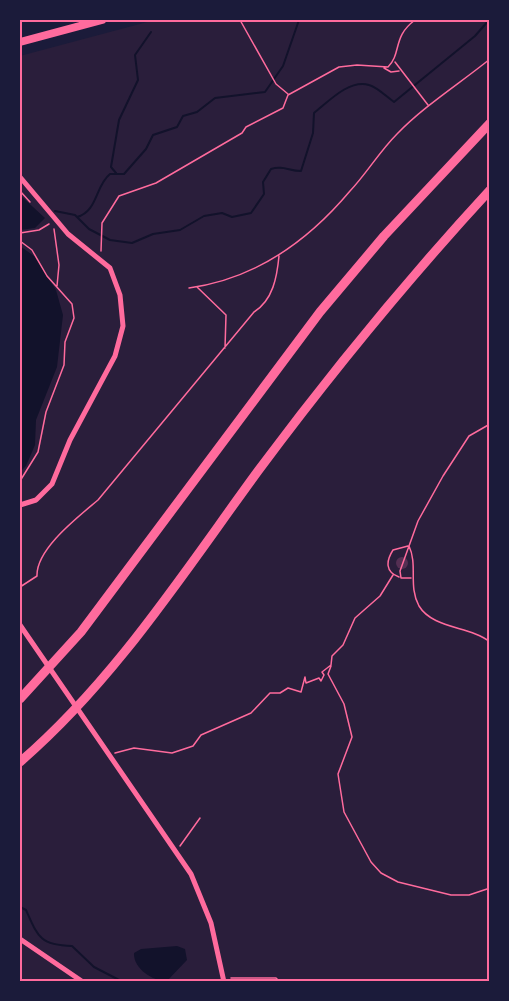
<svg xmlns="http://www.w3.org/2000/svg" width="509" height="1001" viewBox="0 0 509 1001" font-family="Ubuntu,sans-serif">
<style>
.green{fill:#2a1e3b}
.water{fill:#12122b}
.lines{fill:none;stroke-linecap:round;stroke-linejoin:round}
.stream{stroke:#12122b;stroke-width:2}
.building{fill:#542f53}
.path{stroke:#ff6b9d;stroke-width:1.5}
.minor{stroke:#ff6b9d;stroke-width:5}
.secondary{stroke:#ff6b9d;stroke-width:8}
.motorway{stroke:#ff6b9d;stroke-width:9}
.neatline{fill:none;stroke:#ff6b9d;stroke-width:2}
</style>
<rect width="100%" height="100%" fill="#1b1b3a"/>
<path class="green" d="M155 20H489V981H20V56Z"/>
<path class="water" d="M20 195 45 218 35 228 20 230Z
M20 246 34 256 56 290 63 315 57 367 36 420 35 445 26 466 20 472Z
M177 946 185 949 187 960 167 981C154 982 133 969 134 953L141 949Z"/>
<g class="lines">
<path class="stream" d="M116 173 111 167 119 120 138 80 135 55 151 32
M55 211 75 215 89 229 110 240 132 243 153 234 180 230 204 216 222 213 232 217 251 213 264 194 263 182 271 169C283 165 289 171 301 171L313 133 314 113C328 102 349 79 369 85 377 87 387 97 394 102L475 36 489 20
M77 217C98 211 95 186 110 174H124L146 149 153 135 177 127 183 116 197 112 215 98 265 92 283 66 299 20
M20 907 26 910C38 937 40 945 72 946L94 967 123 982"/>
</g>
<path class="building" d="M396 563a6 6 0 1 1 12 0a6 6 0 1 1-12 0Z"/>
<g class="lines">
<path class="path" d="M240 20 276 84 288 94
M395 62 428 105
M384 68 391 72 399 71
M20 191 30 202
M54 229 59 265 57 286
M20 233 39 230 49 224
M20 241 32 250 47 276 72 304 74 318 65 342 64 365 46 412 38 452 20 481
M101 251 102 223 119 196 156 183 242 133 246 127 283 108 288 95 339 67 357 65 388 67C402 53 392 37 415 20
M197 287 226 315 225 348
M189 288C255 279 308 241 350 191 367 173 379 152 397 134 424 106 459 84 490 59
M409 546C418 565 408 586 419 606 433 629 470 626 490 642
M399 577C385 572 386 561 393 550L408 546
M411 578H401L400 571 418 521 443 476 469 436 490 424
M20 587 37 576C36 549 78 517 98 500L254 312C273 300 277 277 279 256
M331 666 328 674 344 704 352 737 338 774 344 812 371 862 381 873 398 882 451 895H469L490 888
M115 753 134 748 172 753 193 746 201 735 251 713 270 693H280L288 688 301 692 305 677 306 683 319 678 321 681 324 675 322 672 331 665 332 656 343 645 355 618 380 596 393 575
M180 846 200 818
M231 978H276L280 982"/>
<path class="minor" d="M20 177 68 234 110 268 120 295 123 326 115 356 70 440 52 484 36 500 20 505
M20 625 191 874 211 923 224 982
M20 939 83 982"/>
<path class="secondary" d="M20 42 102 20"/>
<path class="motorway" d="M20 699 81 632 320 312 384 236 490 123
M20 762C115 680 184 572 258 471 331 373 407 280 490 190"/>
</g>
<rect width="509" height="1001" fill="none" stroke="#1b1b3a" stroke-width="42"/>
<rect x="21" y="21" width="467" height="959" class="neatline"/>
</svg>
